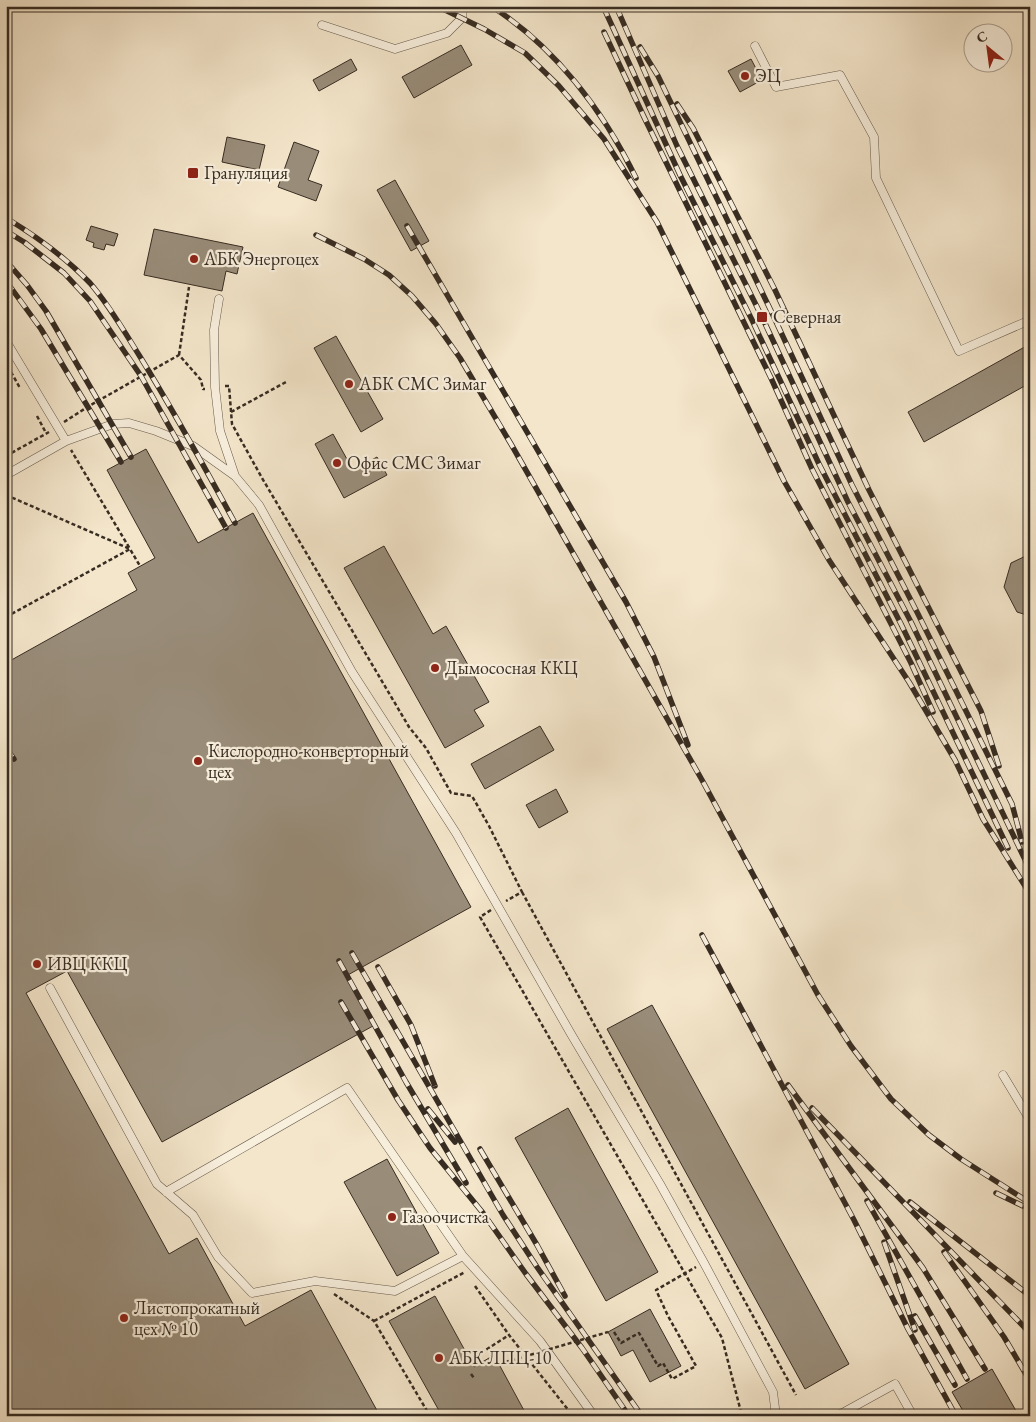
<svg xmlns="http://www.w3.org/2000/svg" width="1036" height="1422" viewBox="0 0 1036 1422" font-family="'EB Garamond',serif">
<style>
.building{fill:#998d7a;stroke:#372c22}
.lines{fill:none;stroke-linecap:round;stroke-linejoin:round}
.service-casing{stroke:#665a4c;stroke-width:9}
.path{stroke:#372c22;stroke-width:2.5;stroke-dasharray:4 2.5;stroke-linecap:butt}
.service{stroke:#f8efdd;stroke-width:8}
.rail-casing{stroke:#372c22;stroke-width:5.5}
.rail{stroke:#f8efdd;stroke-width:4;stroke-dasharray:11;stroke-linecap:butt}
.path-bridge{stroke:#372c22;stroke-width:2.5;stroke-dasharray:4 2.5;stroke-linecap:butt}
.poi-dot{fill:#8f2418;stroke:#f8efdd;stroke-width:2}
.labels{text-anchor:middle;stroke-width:4.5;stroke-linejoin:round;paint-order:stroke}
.poi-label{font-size:18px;fill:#372c22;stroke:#f8efdd;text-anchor:start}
</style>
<rect width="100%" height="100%" fill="#f4e6cb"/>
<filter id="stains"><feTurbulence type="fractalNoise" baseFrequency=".004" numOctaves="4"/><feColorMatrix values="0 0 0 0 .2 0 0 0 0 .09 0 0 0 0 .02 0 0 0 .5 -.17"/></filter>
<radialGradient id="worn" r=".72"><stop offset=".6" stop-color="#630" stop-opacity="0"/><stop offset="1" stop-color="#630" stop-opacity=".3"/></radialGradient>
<path class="building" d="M461 45 472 65 414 98 402 77Z
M351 59 357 70 319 91 313 80Z
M751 59 762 80 740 92 728 71Z
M227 137 265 145 259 170 222 162Z
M294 142 319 151 308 180 322 185 316 201 278 187Z
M395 180 429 241 411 251 377 190Z
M91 226 118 234 114 246 106 244 104 250 93 247 94 243 86 240Z
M154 229 243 247 237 274 226 271 222 291 144 275Z
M336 336 383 419 361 432 314 348Z
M1030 344V383L924 442 908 412Z
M333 434 353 470 377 457 387 475 344 498 315 444Z
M146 449 198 543 253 513 471 907 346 976 373 1026 162 1142 67 971 26 993 169 1254 197 1238 245 1326 311 1290 380 1416H6V663L137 590 128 573 155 558 107 470Z
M384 546 433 634 446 626 489 702 474 710 484 726 445 748 344 568Z
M1030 554V616L1017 612 1004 587 1011 563Z
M540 726 554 750 485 789 471 764Z
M556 789 568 812 539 828 526 805Z
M652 1005 849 1364 805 1389 607 1029Z
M568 1108 658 1272 606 1301 515 1138Z
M387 1159 439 1253 397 1276 344 1182Z
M435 1296 474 1367 494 1355 527 1416H442L389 1321Z
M650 1309 681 1366 650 1382 633 1350 621 1356 608 1332Z
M992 1369 1019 1416H966L952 1392Z"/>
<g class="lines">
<g class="service-casing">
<path id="service" d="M322 25 395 49 447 33 462 18V6
M755 46 776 87 840 75 874 137 876 178 959 351 1030 320
M219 299 214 330 215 387 220 431 235 476
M6 341 66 441 6 475
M66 441 113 424 129 423 156 431 193 446 235 476 259 505 352 672 456 833 571 1034 660 1184 704 1263 773 1392 776 1416
M50 988 157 1184 193 1215 218 1257 252 1293 315 1281 395 1291 463 1256 540 1341 594 1416
M1003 1075 1030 1120
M166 1192 347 1088 463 1256
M837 1416 895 1384 913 1416"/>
</g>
<path class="path" d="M6 323 12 333
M179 355 189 287
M11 372 20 388
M225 386H229L232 424 262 478 409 727 426 748 451 793 472 796 489 826 522 892 506 901
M231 412 286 382
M37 416 46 433
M64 422 89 406 179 355 201 380 203 389H205
M6 456 49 432
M6 495 130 549 140 566
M6 617 130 549 71 450
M522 892 796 1395
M491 910 480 917 722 1338 742 1416
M475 1286 509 1335 573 1416
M334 1294 374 1321 430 1416
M374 1321 465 1272
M614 1332 621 1343 639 1333 658 1366 663 1363 672 1379 696 1366 668 1316 656 1290 696 1267
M470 1360 509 1335
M471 1374 474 1378"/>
<use href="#service" class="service"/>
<g class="rail-casing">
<path id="rail" d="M437 6 484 29 525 53 559 86 604 139 657 222 784 481 829 560 909 682 955 760 983 819 1030 894
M491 6C555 47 603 110 636 178
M603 6 680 175 753 322 819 464 901 624 1008 848
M616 6 677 146 762 317 848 502 911 622 1030 870
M604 32 644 117 771 378 812 469 911 663 933 712
M640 47 658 76 772 313 852 485 918 614 1012 804 1022 842
M677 104 693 128 775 290 869 490 981 711 999 766
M6 218C36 236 66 258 90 283 109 305 124 331 139 355 173 410 204 466 235 523
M407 226 626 602 654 657 688 745
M6 231 24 242 64 273 90 301 141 376 226 528
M316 235 364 259 389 275 412 296 436 324 460 358 511 444 702 780 818 995 851 1046 891 1099 929 1135 961 1159 1030 1203
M6 261 27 285 46 311 131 457
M6 281 41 329 121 462
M6 748 14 759
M702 935 854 1220 908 1329 956 1416
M352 953 503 1215 537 1267 642 1416
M339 961 406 1082 466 1183
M378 967 411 1025 435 1086
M341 1002 398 1100 430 1148 483 1213 526 1274 582 1348 629 1416
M788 1085 923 1268 985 1369
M812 1108 1030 1333
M428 1109 455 1142
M480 1149 537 1245 565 1296
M996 1193 1023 1206
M867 1201 967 1379
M910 1202 1030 1296
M884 1242 915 1330
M944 1252 1004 1337 1030 1381
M915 1316 955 1385"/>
</g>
<use href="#rail" class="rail"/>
<path class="path-bridge" d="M499 1364 608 1332"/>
</g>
<g class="poi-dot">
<circle cx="745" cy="76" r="5"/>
<rect x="187" y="167" width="12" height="12" rx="2.5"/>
<circle cx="194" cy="259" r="5"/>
<rect x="756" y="311" width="12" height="12" rx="2.5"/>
<circle cx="349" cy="384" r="5"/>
<circle cx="337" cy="463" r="5"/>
<circle cx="435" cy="668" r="5"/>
<circle cx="198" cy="761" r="5"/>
<circle cx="37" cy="964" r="5"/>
<circle cx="392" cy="1217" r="5"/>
<circle cx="124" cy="1318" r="5"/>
<circle cx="439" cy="1358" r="5"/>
</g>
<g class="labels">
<g class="poi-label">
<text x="755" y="82">ЭЦ</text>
<text x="204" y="179">Грануляция</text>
<text x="204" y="265">АБК Энергоцех</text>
<text x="773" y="323">Северная</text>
<text x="359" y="390">АБК СМС Зимаг</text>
<text x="347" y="469">Офис СМС Зимаг</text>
<text x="445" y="674">Дымососная ККЦ</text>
<text x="208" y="757">Кислородно-конверторный<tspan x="208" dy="21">цех</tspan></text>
<text x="47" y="970">ИВЦ ККЦ</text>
<text x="402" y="1223">Газоочистка</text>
<text x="134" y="1314">Листопрокатный<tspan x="134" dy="21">цех № 10</tspan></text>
<text x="449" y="1364">АБК ЛПЦ-10</text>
</g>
</g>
<rect width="1036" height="1422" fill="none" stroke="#f4e6cb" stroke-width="25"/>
<rect x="8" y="8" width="1021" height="1407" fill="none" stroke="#372c22" stroke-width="2.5"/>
<rect x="12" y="12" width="1011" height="1397" fill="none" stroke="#372c22"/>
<g transform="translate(988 48) rotate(331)"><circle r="24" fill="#f8efdd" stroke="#aba192"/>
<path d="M0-4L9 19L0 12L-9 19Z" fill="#8f2418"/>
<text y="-8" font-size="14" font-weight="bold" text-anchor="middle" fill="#372c22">С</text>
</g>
<rect width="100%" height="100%" filter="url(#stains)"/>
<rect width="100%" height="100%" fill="url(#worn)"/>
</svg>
